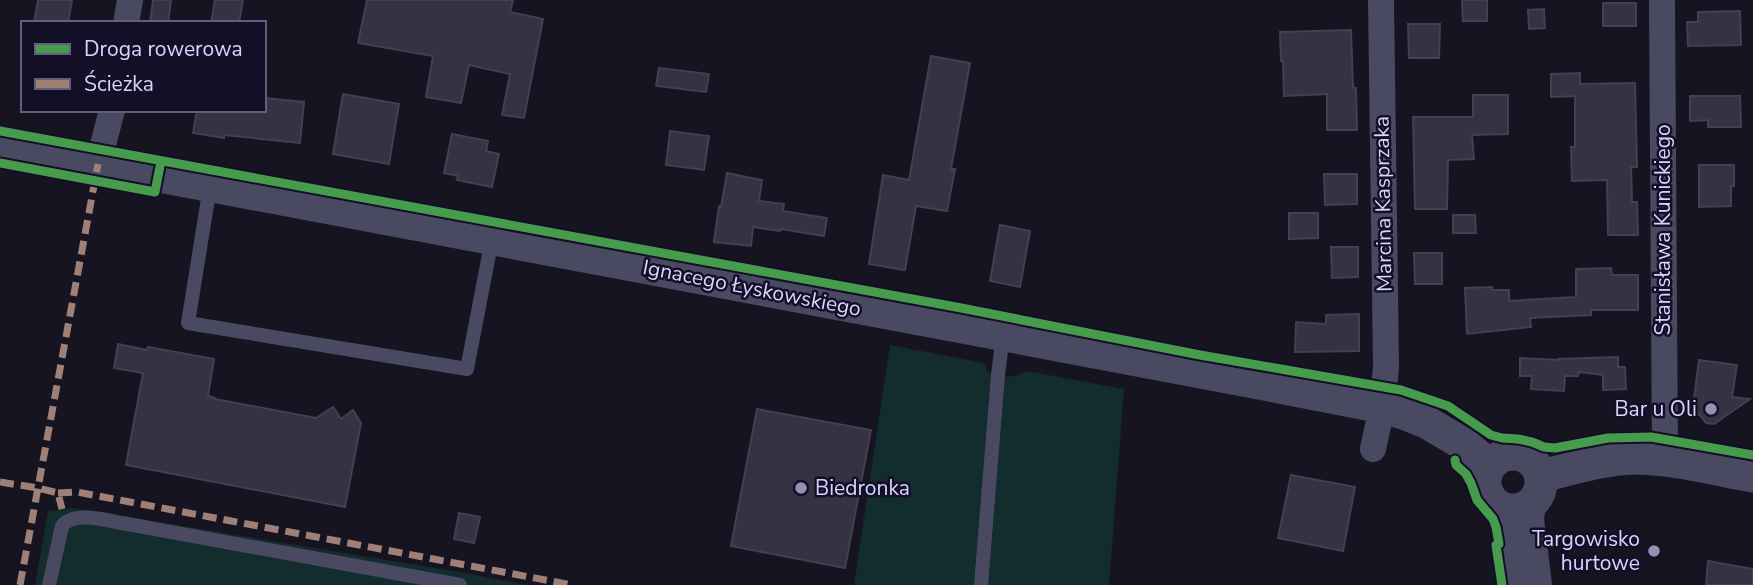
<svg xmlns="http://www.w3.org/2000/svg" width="1753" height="585" viewBox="0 0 1753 585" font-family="'Nunito Sans',sans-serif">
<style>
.green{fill:#132c2d}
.building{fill:#343243;stroke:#433f54;stroke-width:2}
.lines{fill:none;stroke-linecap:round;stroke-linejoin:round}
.service{stroke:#4a4962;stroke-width:14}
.minor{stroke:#4a4962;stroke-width:26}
.tertiary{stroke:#4a4962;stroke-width:33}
.quiet{stroke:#9e8076;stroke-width:7;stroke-dasharray:14 7;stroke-linecap:butt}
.cycleway-casing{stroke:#130f26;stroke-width:13}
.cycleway{stroke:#469c4c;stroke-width:9}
.poi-dot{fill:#9591b1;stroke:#130f26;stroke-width:2.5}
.labels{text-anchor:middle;stroke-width:5;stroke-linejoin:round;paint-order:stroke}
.street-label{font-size:21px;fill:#d9d4ff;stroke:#130f26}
.poi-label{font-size:21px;fill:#d9d4ff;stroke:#130f26;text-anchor:end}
</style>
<rect width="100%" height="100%" fill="#161421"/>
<path class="green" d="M890 345 984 363 988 373C1006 377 1010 379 1027 371L1124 389 1109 585H854Z
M74 508 471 574 527 585H35L48 511Z"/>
<path class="building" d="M38 0H72L68 23H34Z
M153 0H171L168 23H150Z
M215 0H243L239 23H211Z
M367 0H513L510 12 543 19 524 118 502 115 510 74 469 65 461 103 426 97 433 56 358 43Z
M1462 0H1487V21H1463Z
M1603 3H1636V26H1603Z
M1544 9 1545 28 1529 29 1528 10Z
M1740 11 1741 45 1688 46 1687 22H1698V12Z
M1408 24H1440L1439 58H1409Z
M1351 30 1353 88H1356L1357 130H1327V94L1284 96 1283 61H1281L1280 32Z
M931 56 970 63 951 169H955L947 211 916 206 905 270 869 264 883 175 909 180Z
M659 68 709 74 706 92 656 86Z
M1580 73V84L1635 83 1637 167H1631L1632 202H1637L1638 235H1608L1607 180 1572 181 1571 147H1575V96L1551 97V74Z
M343 94 399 104 389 164 333 154Z
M1473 95H1508V134L1472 135 1474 159 1448 160 1447 209H1415L1413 117H1473Z
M1690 96H1740L1741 127H1708V120L1690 121Z
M264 98 304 102 300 143 224 135V138L193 133 197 110H264Z
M670 131 709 136 704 170 666 165Z
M452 134 488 141 486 151 499 154 492 187 457 180 458 176 444 173Z
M1699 165H1734V186H1731V206L1699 207Z
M727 173 762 180 759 201 784 204 783 211 827 218 824 236 781 229 780 231 753 227 751 246 714 242 719 206 721 207Z
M1324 174H1357V204L1325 205Z
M1289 213H1318V238L1289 239Z
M1453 215H1475L1476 233H1453Z
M1000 225 1030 231 1020 287 990 281Z
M1331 247H1358V277L1332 278Z
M1414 253H1442V284H1415Z
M1611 268 1612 275H1638V310H1591V315L1530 318 1531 327 1467 334 1465 288 1492 287V290H1509V301L1576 297V269Z
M1359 314V351L1295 352 1296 322 1326 324V315Z
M118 344 147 350 148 347 214 359 208 396 215 398V399L316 418 333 407 341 419 353 410 361 423 345 507 126 465 143 373 114 368Z
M1618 357V367H1625L1626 389 1603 390V375L1579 372 1578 376H1565L1564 391 1531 389 1532 376H1520V358L1558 360V359Z
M1699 360 1737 365 1732 397 1750 399 1714 424 1706 423 1700 415 1692 414Z
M757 409 871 430 845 568 731 546Z
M1291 475 1355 487 1343 551 1278 538Z
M459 513 480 517 474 543 454 539Z
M1708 561 1753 569V585H1706Z"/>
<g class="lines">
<path class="service" d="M210 186 188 323 467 369 492 239
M49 585 62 526C74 511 105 520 122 523L460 585
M981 585 998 375 1003 335"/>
<path class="minor" d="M1662 0 1665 460
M126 23 130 0
M98 164 112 110
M1373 449 1382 407 1386 367 1381 0
M1533 502 1531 519 1539 585
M1498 506C1511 531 1516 557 1520 585"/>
<path class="tertiary" d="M0 146 1254 382 1382 407 1406 414 1428 423 1465 445 1490 466
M1485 482a28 28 0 1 1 56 0a28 28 0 1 1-56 0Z
M1542 476C1571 469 1603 459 1633 458 1673 458 1714 469 1753 476"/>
<path class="quiet" d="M0 482 38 488 58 493 62 509
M58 493 77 492 572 585
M20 585 98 164"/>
<g class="cycleway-casing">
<path id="cycleway" d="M0 131 956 307 1200 355 1401 390 1448 406 1491 435 1502 438 1518 439 1532 442 1544 447 1555 448 1608 438 1651 437 1753 455
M0 163 155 192 161 161
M1455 460 1456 465 1466 474 1471 483 1477 500 1493 519 1496 527 1499 544 1496 545 1502 585"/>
</g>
<use href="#cycleway" class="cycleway"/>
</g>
<g class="poi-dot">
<circle cx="1711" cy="409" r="7"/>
<circle cx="801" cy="488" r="7"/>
<circle cx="1654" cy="551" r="7"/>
</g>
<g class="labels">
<g class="street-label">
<text transform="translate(1383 204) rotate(-91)" y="7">Marcina Kasprzaka</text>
<text transform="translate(1663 230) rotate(-90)" y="7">Stanisława Kunickiego</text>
<text transform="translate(752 288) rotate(11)" y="7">Ignacego Łyskowskiego</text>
</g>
<g class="poi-label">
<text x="1697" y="416">Bar u Oli</text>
<text x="815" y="495" text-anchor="start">Biedronka</text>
<text x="1640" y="546">Targowisko<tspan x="1640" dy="24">hurtowe</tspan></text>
</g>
</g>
<rect x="21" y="21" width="245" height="91" fill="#130f26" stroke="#625e7d" stroke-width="2"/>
<rect x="35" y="44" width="35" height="10" fill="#469c4c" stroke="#625e7d" stroke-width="2"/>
<text x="84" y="56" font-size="21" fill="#d9d4ff">Droga rowerowa</text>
<rect x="35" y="79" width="35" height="10" fill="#9e8076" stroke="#625e7d" stroke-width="2"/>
<text x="84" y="91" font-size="21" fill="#d9d4ff">Ścieżka</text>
</svg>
